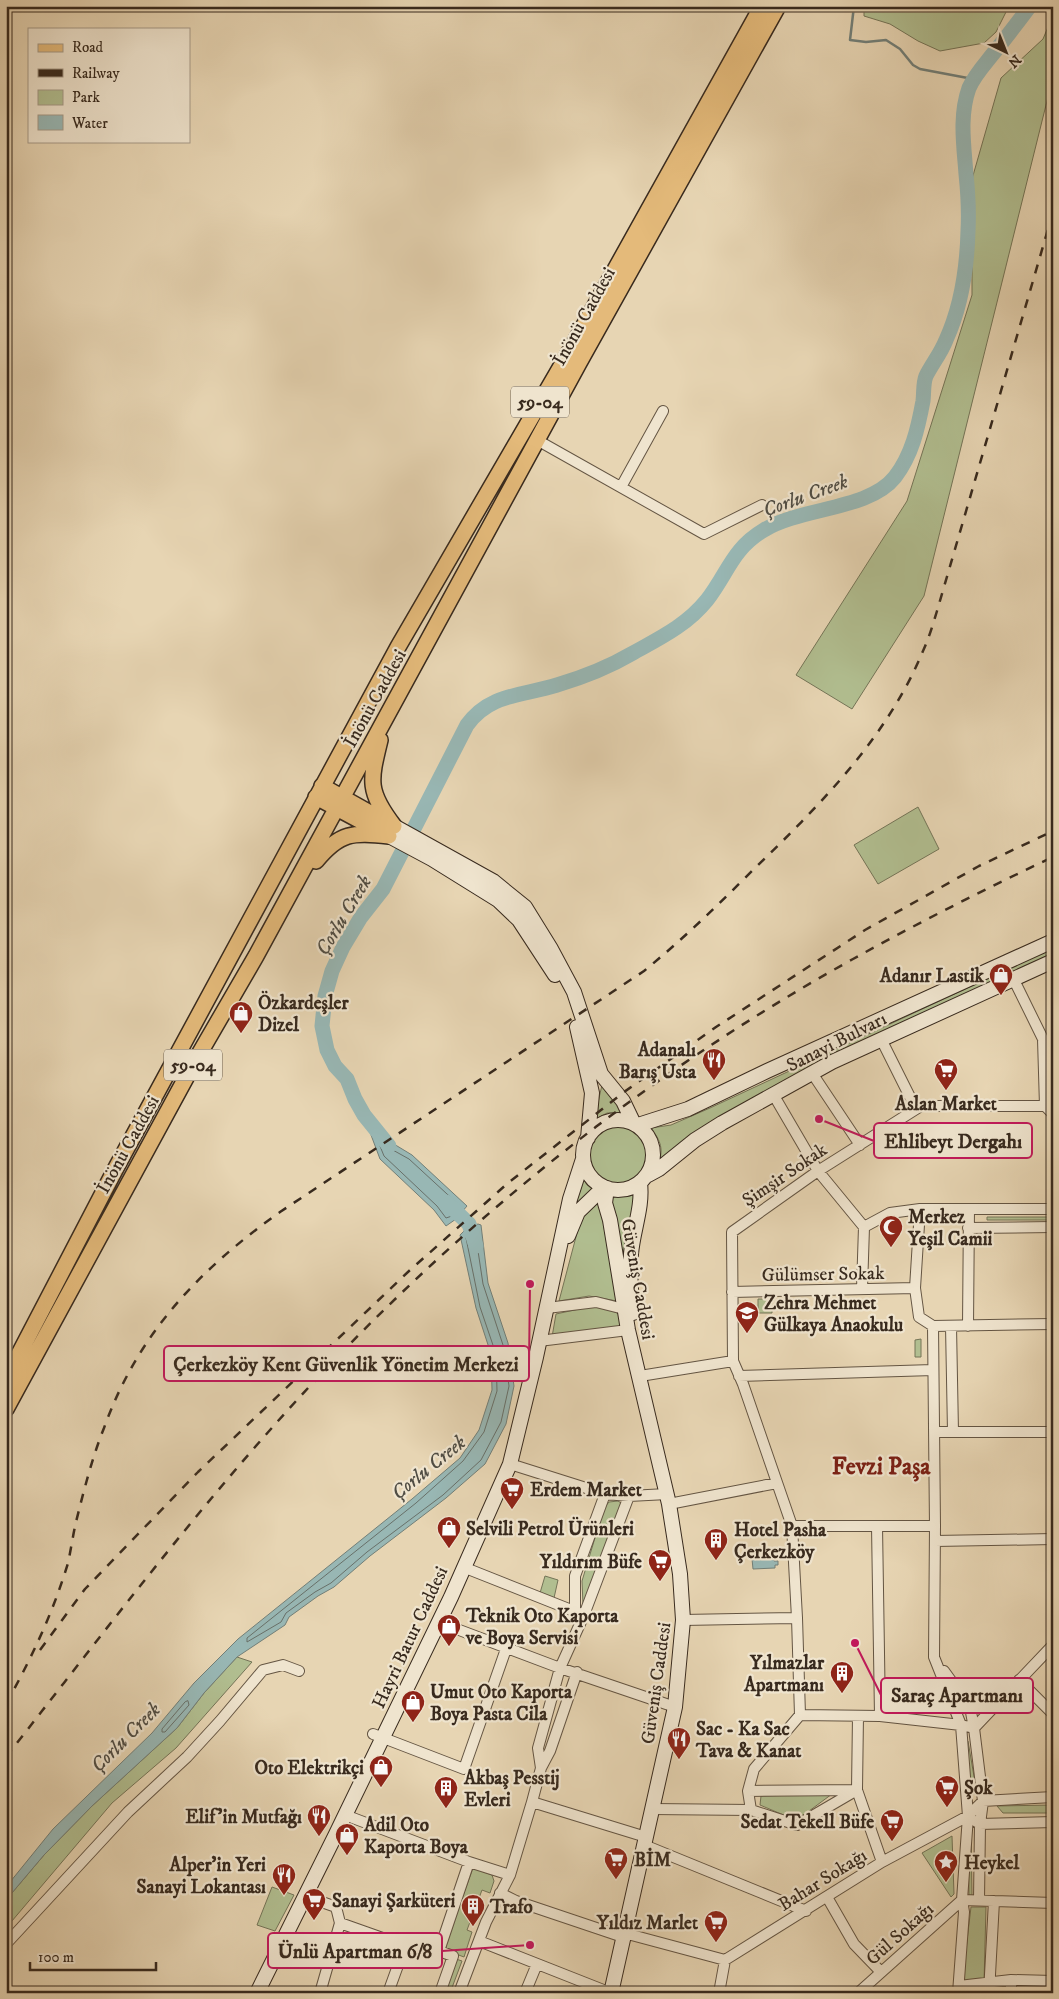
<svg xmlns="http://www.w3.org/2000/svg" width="1059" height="1999" viewBox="0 0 1059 1999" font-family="'IM FELL DW Pica',serif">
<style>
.green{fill:#b1be90;stroke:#747457}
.water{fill:#98b7b4;stroke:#727f78}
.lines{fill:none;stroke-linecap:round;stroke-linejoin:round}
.shore{stroke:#687069;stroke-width:1}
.stream{stroke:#727f78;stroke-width:2.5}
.river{stroke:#98b7b4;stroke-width:15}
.street-casing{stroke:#645543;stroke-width:12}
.secondary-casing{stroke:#382a1e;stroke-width:16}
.primary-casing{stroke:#382a1e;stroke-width:18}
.street{stroke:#efe4ce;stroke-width:10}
.secondary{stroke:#efe4ce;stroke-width:14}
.primary{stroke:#e4ba7a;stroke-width:15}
.rail{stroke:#382a1e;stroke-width:2.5;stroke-dasharray:9 9;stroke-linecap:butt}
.labels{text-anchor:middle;stroke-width:4.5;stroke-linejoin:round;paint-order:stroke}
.shield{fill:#efe4ce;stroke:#6f6253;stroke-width:1}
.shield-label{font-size:18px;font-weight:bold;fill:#382a1e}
.street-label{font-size:19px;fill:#382a1e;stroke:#efe4ce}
.poi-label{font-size:19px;font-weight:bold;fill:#382a1e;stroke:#efe4ce;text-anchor:start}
.water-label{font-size:20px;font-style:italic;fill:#504d44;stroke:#efe4ce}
.district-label{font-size:24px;font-weight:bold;fill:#7a1f14;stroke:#efe4ce}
.leader{fill:none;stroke:#c2185b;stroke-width:2}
.callout-dot{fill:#c2185b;stroke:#efe4ce;stroke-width:2}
.callout{fill:#efe4ce;stroke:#c2185b;stroke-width:2}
.callout-label{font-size:20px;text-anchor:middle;font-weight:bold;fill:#382a1e}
</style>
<rect width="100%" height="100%" fill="#e7d5b3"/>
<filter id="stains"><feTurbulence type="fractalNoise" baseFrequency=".004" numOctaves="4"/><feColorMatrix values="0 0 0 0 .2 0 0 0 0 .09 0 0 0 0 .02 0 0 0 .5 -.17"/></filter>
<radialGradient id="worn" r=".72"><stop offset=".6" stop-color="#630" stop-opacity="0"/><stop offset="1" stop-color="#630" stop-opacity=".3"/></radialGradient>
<path class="green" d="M864 6H1009L996 32 984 43 940 51 918 41 890 24 864 16Z
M1053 15V87L1048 97 924 596 852 709 796 675 907 501 972 295V179L1001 78 1043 39Z
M918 807 939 849 878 884 854 845Z
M1053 948V953L918 1016 658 1165C664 1150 661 1141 651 1128L671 1125 710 1108Z
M602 1085 625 1113H607L594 1120Z
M590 1155a28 28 0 1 1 56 0a28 28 0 1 1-56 0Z
M581 1175 587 1185 595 1191 574 1205Z
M639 1193 622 1258 609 1197 630 1196Z
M596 1203 600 1204 617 1301 589 1296 559 1301 581 1218Z
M987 1217H1053V1220H987Z
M772 1299V1313H758V1299Z
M593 1306 604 1308 620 1314 622 1327 552 1337 556 1314Z
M921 1339V1357H915V1340Z
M618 1501 621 1503 619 1512 583 1605 582 1581 604 1508 609 1502Z
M545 1576 558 1580 554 1598 540 1593Z
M237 1657 252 1662 176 1748 112 1803 6 1928V1900L44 1855 92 1806 177 1728 204 1693Z
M968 1741 977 1794H972L965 1743Z
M832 1794 801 1817 793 1819 760 1805 761 1796Z
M1053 1805V1813H1003L997 1806Z
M968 1829H971L972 1896H969Z
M952 1836 954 1894 951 1897 922 1853Z
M473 1868 492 1875 494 1881 490 1893 482 1890 467 1930 472 1932 464 1957 448 1951 445 1945Z
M272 1887 294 1895 275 1931 257 1925Z
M971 1907H986L984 1983H962Z
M456 1959 462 1961 450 1993H444Z"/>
<path class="water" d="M378 1131 379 1135 412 1155 467 1206 456 1219 446 1226 434 1210 380 1159 371 1135 372 1132Z
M478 1224 481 1225 488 1283 508 1343 514 1386 506 1424 485 1464 446 1498 370 1556 334 1587 318 1596 289 1617 285 1625 237 1657 204 1693 177 1728 92 1806 44 1855 6 1900V1887L53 1829 152 1733 194 1683 238 1639 412 1499 460 1458 479 1430 492 1390 491 1354 476 1308 460 1235 468 1227Z
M774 1558V1561H778V1565H775V1568L753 1569 752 1559Z"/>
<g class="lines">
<path class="shore" d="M382 1144 409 1159 459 1205V1208L452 1216 446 1218 437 1206 384 1156 380 1146Z
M475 1231 483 1284 503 1345 509 1386 501 1422 481 1460 443 1495 367 1552 331 1583 315 1592 286 1613 281 1622 247 1642V1638L416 1503 463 1461 484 1432 497 1391 496 1354 480 1307 466 1238 470 1232Z
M188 1701 189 1705 165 1732H162V1729L185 1702Z"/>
<path class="stream" d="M854 6 850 40 866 42 886 40 900 49 913 65 920 69 973 79"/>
<path class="river" d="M389 1146 364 1115 355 1099 347 1079 335 1066 327 1050 322 1026 325 996 332 971 343 947 361 917 383 889 467 725C490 693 523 696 557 685 584 677 609 667 633 653 660 638 687 625 707 600 728 573 732 549 764 530 802 507 869 510 895 477 912 455 918 428 923 401 924 393 923 383 926 376 932 364 941 353 946 340 962 305 967 268 968 231 969 212 968 193 966 174 964 146 959 116 969 88 974 76 984 65 992 55 1005 39 1018 22 1030 6
M446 1202 469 1224 476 1246"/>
<g class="street-casing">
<path id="street" d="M537 440 704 534 762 505
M621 487 663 411
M1013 978 1043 1039 1045 1106
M881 1039 916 1109
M812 1073 860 1145
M773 1094 818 1171 864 1227 890 1213 920 1209H1053
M920 1209 915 1288 919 1317 933 1326 935 1526 934 1657 961 1725 968 1816 962 1900 964 1912 958 1993
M968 1228 1053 1227
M862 1289 864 1227
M732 1292 915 1288
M547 1308 596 1302 624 1309
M933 1326 1053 1324
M951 1326 953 1432
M968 1326 969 1209
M539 1341 628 1330
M640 1376 733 1361
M739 1376 933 1370
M934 1432H1053
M510 1464 605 1494 629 1496 667 1494
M669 1504 777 1483
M792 1526H935
M877 1526 880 1716
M935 1541 1053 1539
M463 1567 584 1615
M575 1611V1576L605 1494
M683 1620 797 1618
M438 1622 560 1668 675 1707
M944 1671 970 1707 974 1728 983 1801 980 1824 979 1900
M1019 1680 1053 1714
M800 1715 797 1618 792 1526 743 1384 733 1361 732 1232 818 1171 921 1106H1045L1053 1114
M800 1715 880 1716 961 1725 974 1728 1053 1645
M800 1715 754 1769 748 1791 751 1810 797 1825 857 1790
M858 1716 857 1790 882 1862
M373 1734 464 1769 506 1649
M541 1768 550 1751 577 1672
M748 1791 857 1790
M532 1802 541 1768 538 1748 560 1668 584 1615 629 1496
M652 1809 751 1810
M345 1815 469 1862 510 1875
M975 1821 980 1824 1053 1822
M644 1845 806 1911
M500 1893 516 1901 623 1937
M305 1896 336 1907 340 1923 320 1993
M827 1897 854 1944 881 1972
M340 1923 405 1946 439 1951 453 1956 440 1993
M624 1933 725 1960
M479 1941 611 1993
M6 1944 128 1812 187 1757 220 1721 263 1670 283 1665 299 1671
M439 1951 469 1862
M959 1986 1011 1980 1053 1981
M388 1993 405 1946
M459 1993 486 1922 510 1875 532 1802 646 1837
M525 1993 537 1964
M719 1993 725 1960 882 1862 968 1816 983 1801 1053 1797
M858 1993 962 1900 1053 1903
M989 1993 994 1901
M1011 1993V1980"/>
</g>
<g class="secondary-casing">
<path id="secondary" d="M394 826 493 881 525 907 551 949 574 992 601 1074 623 1101 634 1124
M389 836 432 859 498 900 519 920 555 975
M577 1027 592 1093 588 1138
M583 1155a35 35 0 1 1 70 0a35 35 0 1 1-70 0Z
M638 1125 688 1109 767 1071 1053 941
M648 1175 659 1169 695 1140 722 1123 832 1062 1053 961
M607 1188 605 1203 610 1220 628 1330 669 1504 680 1574 683 1620 675 1707 611 1993
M568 1236 578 1212 604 1187
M633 1313C631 1293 629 1274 631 1254 633 1230 643 1207 640 1183
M257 1993 336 1834 451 1597 510 1464 536 1357 570 1199 583 1159"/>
</g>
<g class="primary-casing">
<path id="primary" d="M380 740C370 781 367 791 394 826
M322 786 388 823
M316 797 383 833
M316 861C340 832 353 832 389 836
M6 1379 116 1168 398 647 567 356 762 6
M6 1409 194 1063 256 956 579 363 778 6"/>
</g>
<use href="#street" class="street"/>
<use href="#secondary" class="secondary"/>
<use href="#primary" class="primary"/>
<path class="rail" d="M40 1650 85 1589 198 1472 409 1271 508 1183 624 1092 716 1027 865 930 979 866 1053 831
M6 1704C31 1659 53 1613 68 1563 71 1549 73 1535 76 1522 84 1490 92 1458 104 1428 138 1333 200 1269 280 1212L644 971C682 940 717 906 752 871 819 806 887 738 923 651 929 638 933 624 937 611L1053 212
M6 1757C116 1617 223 1474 347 1347 495 1195 667 1062 853 959 918 923 985 889 1053 857"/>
</g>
<defs>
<g id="shop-pin" transform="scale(1.25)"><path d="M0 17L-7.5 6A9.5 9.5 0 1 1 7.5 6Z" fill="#8f2418" stroke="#efe4ce"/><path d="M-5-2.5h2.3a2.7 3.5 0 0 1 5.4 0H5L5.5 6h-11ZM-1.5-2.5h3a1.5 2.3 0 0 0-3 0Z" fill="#fff"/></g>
<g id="restaurant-pin" transform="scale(1.25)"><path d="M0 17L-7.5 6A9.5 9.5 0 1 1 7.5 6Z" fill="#8f2418" stroke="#efe4ce"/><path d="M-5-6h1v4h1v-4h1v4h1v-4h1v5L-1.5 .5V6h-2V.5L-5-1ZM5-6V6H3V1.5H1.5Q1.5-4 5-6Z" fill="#fff"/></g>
<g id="supermarket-pin" transform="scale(1.25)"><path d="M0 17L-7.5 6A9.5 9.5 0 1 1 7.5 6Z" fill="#8f2418" stroke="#efe4ce"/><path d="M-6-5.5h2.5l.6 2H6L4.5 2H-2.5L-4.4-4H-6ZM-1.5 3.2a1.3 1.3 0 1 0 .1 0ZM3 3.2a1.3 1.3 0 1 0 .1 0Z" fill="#fff"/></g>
<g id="mosque-pin" transform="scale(1.25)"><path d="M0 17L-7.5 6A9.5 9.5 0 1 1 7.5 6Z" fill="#8f2418" stroke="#efe4ce"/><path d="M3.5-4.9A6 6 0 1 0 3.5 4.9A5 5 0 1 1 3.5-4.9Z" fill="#fff"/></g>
<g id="school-pin" transform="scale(1.25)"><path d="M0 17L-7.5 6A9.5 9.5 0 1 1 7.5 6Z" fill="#8f2418" stroke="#efe4ce"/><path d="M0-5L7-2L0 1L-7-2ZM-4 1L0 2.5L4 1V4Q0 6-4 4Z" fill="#fff"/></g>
<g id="building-pin" transform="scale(1.25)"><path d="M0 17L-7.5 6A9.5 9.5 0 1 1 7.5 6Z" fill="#8f2418" stroke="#efe4ce"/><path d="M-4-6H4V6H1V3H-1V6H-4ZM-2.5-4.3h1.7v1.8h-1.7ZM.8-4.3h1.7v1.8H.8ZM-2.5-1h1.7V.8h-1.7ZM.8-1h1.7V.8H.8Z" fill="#fff"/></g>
<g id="sight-pin" transform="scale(1.25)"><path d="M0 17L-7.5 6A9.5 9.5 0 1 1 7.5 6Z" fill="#8f2418" stroke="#efe4ce"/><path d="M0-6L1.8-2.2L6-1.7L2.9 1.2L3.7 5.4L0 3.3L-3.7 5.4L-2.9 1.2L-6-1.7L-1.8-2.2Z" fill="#fff"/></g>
</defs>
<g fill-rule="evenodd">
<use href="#shop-pin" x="1001" y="975"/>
<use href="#shop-pin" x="241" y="1013"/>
<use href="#restaurant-pin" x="714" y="1060"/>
<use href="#supermarket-pin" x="946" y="1070"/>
<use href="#mosque-pin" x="891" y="1227"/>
<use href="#school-pin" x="747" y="1313"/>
<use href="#supermarket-pin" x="512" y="1489"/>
<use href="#shop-pin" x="449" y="1528"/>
<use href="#building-pin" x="716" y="1540"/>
<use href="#supermarket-pin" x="660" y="1561"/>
<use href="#shop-pin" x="449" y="1626"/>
<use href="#building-pin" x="842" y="1673"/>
<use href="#shop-pin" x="413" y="1702"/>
<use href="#restaurant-pin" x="679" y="1739"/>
<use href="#shop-pin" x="381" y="1767"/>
<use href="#supermarket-pin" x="947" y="1787"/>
<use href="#building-pin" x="446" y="1788"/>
<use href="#restaurant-pin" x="319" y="1816"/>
<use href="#supermarket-pin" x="892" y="1821"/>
<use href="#shop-pin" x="347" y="1835"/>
<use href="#supermarket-pin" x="616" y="1859"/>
<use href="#sight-pin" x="946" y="1862"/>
<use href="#restaurant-pin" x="284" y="1875"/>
<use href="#supermarket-pin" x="314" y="1900"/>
<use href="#building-pin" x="473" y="1906"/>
<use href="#supermarket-pin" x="716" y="1922"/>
</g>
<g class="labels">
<g class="shield">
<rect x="511" y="386.5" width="58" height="31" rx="4"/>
<rect x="164" y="1049.5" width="58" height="31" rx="4"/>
</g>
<g class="shield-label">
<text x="540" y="408">59-04</text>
<text x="193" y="1071">59-04</text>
</g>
<g class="street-label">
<text transform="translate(583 316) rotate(-61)" y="7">İnönü Caddesi</text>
<text transform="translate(374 698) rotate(-61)" y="7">İnönü Caddesi</text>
<text transform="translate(836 1041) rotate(-27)" y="7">Sanayi Bulvarı</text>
<text transform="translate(127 1144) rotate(-61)" y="7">İnönü Caddesi</text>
<text transform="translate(784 1174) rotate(-34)" y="7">Şimşir Sokak</text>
<text transform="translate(823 1273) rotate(-1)" y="7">Gülümser Sokak</text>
<text transform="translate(639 1279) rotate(80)" y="7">Güveniş Caddesi</text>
<text transform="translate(409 1637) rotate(-65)" y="7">Hayri Batur Caddesi</text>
<text transform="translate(655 1683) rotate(-82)" y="7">Güveniş Caddesi</text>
<text transform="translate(822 1879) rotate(-32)" y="7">Bahar Sokağı</text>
<text transform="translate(899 1933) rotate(-42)" y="7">Gül Sokağı</text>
</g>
<g class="poi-label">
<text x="984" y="982" text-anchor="end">Adanır Lastik</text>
<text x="258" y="1009">Özkardeşler<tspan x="258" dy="22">Dizel</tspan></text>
<text x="696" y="1056" text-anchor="end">Adanalı<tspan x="696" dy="22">Barış Usta</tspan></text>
<text x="946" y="1110" text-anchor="middle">Aslan Market</text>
<text x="908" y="1223">Merkez<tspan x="908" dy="22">Yeşil Camii</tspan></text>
<text x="764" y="1309">Zehra Mehmet<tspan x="764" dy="22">Gülkaya Anaokulu</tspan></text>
<text x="530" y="1496">Erdem Market</text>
<text x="466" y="1535">Selvili Petrol Ürünleri</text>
<text x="734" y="1536">Hotel Pasha<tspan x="734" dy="22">Çerkezköy</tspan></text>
<text x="642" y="1568" text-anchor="end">Yıldırım Büfe</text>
<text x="466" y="1622">Teknik Oto Kaporta<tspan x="466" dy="22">ve Boya Servisi</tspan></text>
<text x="824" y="1669" text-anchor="end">Yılmazlar<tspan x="824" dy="22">Apartmanı</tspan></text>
<text x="430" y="1698">Umut Oto Kaporta<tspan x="430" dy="22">Boya Pasta Cila</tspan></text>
<text x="696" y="1735">Sac - Ka Sac<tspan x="696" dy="22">Tava &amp; Kanat</tspan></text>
<text x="364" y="1774" text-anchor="end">Oto Elektrikçi</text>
<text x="464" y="1784">Akbaş Pesstij<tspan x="464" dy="22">Evleri</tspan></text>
<text x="964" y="1794">Şok</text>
<text x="302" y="1823" text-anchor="end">Elif'in Mutfağı</text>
<text x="874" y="1828" text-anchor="end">Sedat Tekell Büfe</text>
<text x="364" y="1831">Adil Oto<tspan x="364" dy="22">Kaporta Boya</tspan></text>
<text x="634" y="1866">BİM</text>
<text x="964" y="1869">Heykel</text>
<text x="266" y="1871" text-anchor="end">Alper'in Yeri<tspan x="266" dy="22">Sanayi Lokantası</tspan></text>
<text x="332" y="1907">Sanayi Şarküteri</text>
<text x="490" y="1913">Trafo</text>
<text x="698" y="1929" text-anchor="end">Yıldız Marlet</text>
</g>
<g class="water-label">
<text transform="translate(805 495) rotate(-20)" y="7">Çorlu Creek</text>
<text transform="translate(343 915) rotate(-59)" y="7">Çorlu Creek</text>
<text transform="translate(428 1467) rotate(-39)" y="7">Çorlu Creek</text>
<text transform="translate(125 1737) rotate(-45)" y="7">Çorlu Creek</text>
</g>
<g class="district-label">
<text x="881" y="1474">Fevzi Paşa</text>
</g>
</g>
<path class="leader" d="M819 1119L874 1141M530 1284L529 1364M855 1643L881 1695M530 1945L442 1951"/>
<g class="callout-dot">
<circle cx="819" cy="1119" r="5"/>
<circle cx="530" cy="1284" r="5"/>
<circle cx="855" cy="1643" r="5"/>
<circle cx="530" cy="1945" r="5"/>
</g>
<g class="callout">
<rect x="874" y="1123" width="158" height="35" rx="5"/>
<rect x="164" y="1346" width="365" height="35" rx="5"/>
<rect x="881" y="1678" width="152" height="35" rx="5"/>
<rect x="268" y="1933" width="174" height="35" rx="5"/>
</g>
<g class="callout-label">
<text x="953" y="1148">Ehlibeyt Dergahı</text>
<text x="346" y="1371">Çerkezköy Kent Güvenlik Yönetim Merkezi</text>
<text x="957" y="1702">Saraç Apartmanı</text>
<text x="355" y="1958">Ünlü Apartman 6/8</text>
</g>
<rect width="1059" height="1999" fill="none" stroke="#e7d5b3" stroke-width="25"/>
<rect x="8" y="8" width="1044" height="1984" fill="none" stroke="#382a1e" stroke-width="2.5"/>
<rect x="12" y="12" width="1034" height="1974" fill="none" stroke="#382a1e"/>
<rect x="28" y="28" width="162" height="115" fill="#efe4ce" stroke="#a69a88"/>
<rect x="38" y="44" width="25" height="8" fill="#e4ba7a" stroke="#a69a88"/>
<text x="72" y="52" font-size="15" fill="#382a1e">Road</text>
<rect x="38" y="69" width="25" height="8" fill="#382a1e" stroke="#a69a88"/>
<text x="72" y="78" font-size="15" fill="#382a1e">Railway</text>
<rect x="38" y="90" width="25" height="15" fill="#b1be90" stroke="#a69a88"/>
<text x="72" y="102" font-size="15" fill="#382a1e">Park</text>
<rect x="38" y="115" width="25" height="15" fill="#98b7b4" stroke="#a69a88"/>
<text x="72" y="128" font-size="15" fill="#382a1e">Water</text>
<g transform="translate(1006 52) rotate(137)" stroke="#efe4ce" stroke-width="4" paint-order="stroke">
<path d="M0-4L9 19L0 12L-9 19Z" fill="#382a1e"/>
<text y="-8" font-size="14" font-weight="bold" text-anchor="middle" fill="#382a1e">N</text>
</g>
<path d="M30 1962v8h126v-8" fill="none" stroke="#382a1e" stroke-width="2.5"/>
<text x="38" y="1962" font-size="15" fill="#382a1e" stroke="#efe4ce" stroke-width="4" paint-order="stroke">100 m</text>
<rect width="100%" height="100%" filter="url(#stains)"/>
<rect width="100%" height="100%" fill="url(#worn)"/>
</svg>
